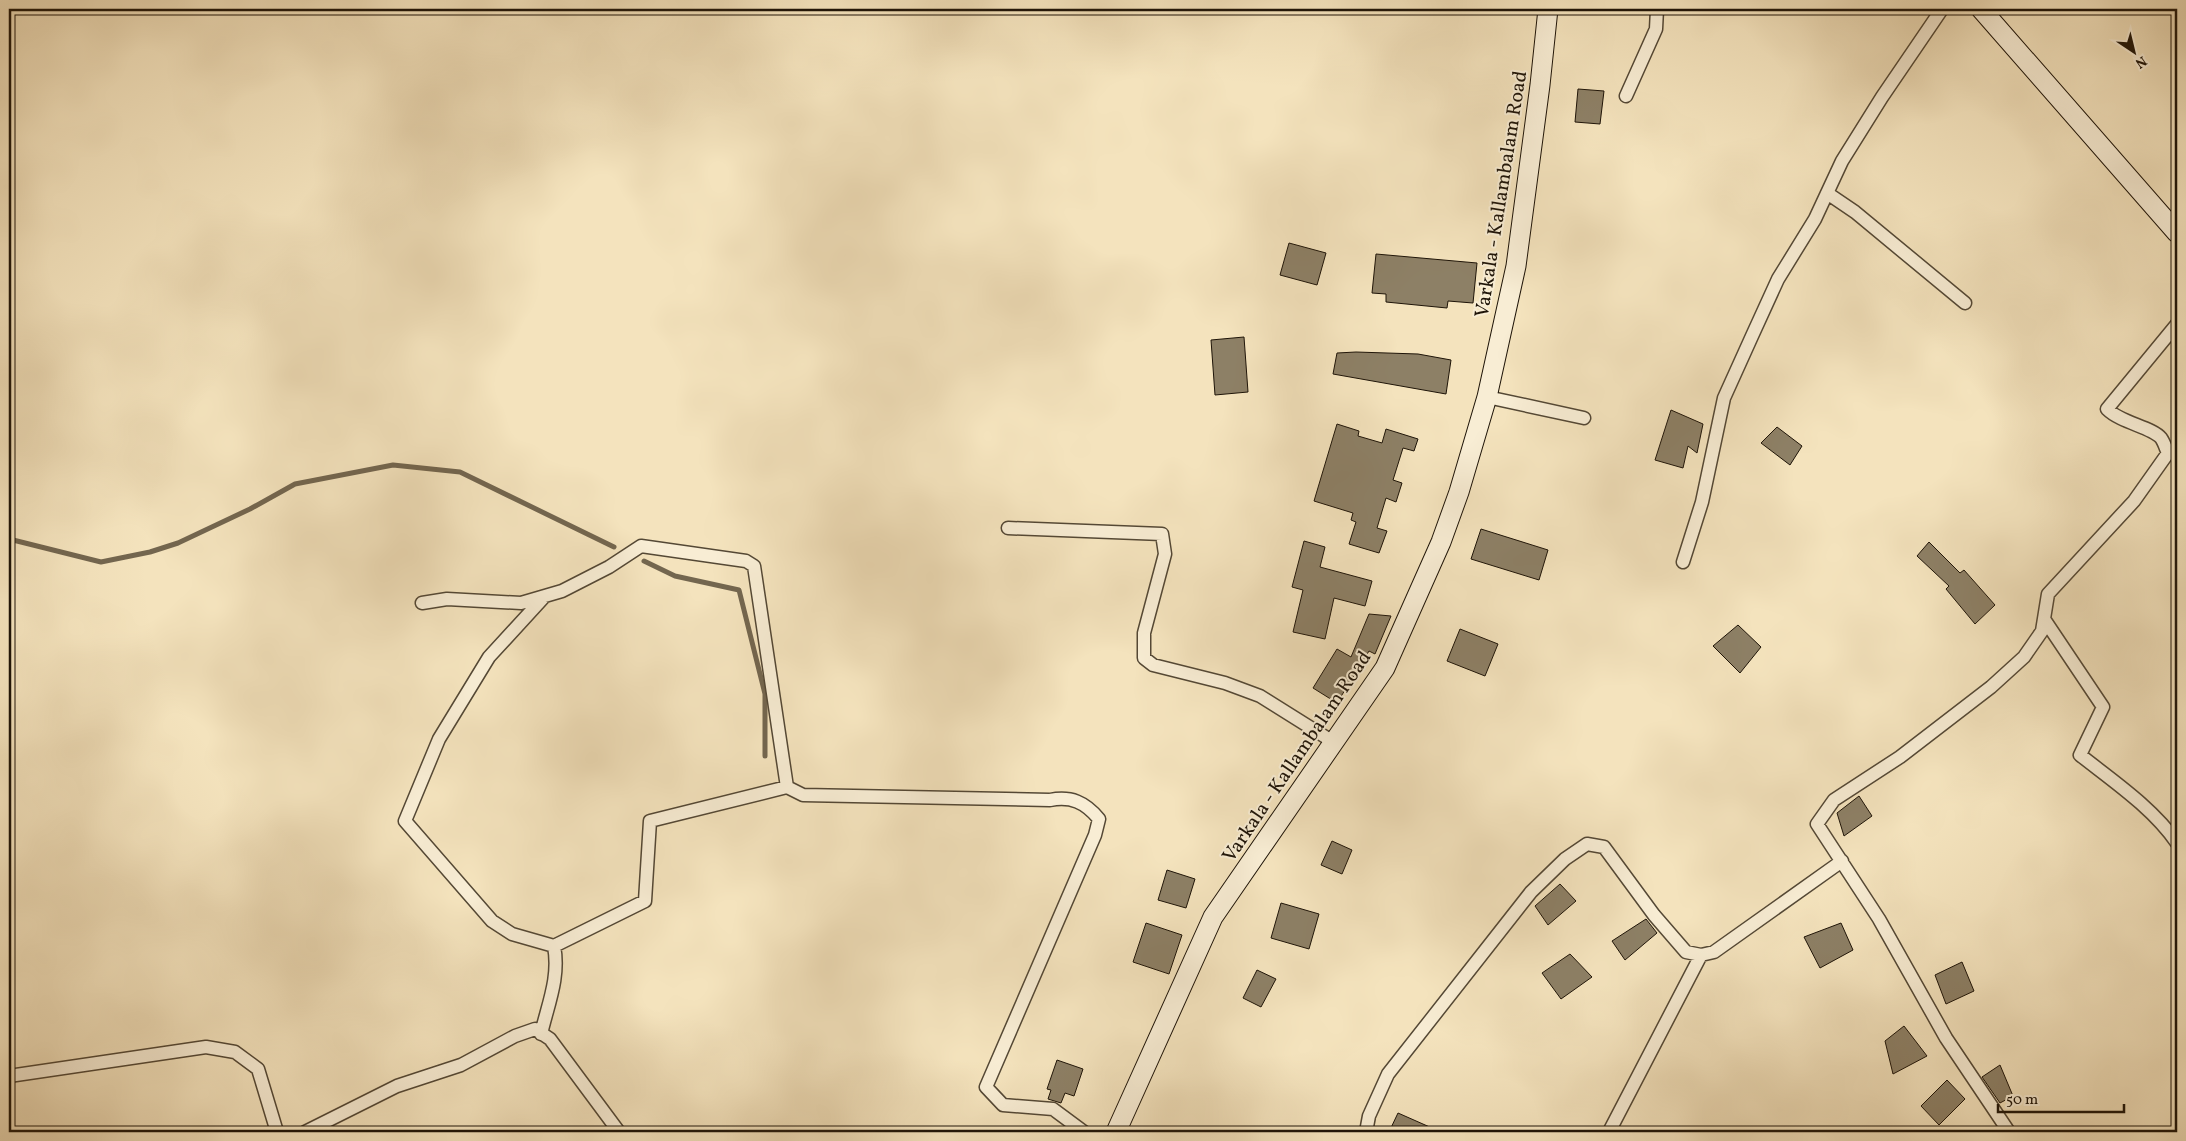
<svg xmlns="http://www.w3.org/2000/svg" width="2186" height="1141" viewBox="0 0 2186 1141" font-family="Vollkorn,serif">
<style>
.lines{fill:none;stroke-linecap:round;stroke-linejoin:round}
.stream{stroke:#73664f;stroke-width:5}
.building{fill:#8d8066;stroke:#1e1408}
.street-casing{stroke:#544835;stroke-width:15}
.secondary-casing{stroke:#1e1408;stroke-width:21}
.street{stroke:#f8edd4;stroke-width:12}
.secondary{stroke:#f8edd4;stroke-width:19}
.labels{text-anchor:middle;stroke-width:4;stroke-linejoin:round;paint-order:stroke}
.street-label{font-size:20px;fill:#1e1408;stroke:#f8edd4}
</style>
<rect width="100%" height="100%" fill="#f4e3bd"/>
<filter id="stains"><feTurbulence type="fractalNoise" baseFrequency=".004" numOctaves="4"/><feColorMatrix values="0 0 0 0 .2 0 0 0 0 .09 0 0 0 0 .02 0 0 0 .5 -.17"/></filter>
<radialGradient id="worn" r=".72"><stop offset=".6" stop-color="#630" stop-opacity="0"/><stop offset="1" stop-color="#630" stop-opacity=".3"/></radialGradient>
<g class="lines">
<path class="stream" d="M9 539 101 562 150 552 178 543 250 509 295 484 393 465 460 472 614 547
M644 561 675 576 739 590 765 694V756"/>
</g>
<path class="building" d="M1578 89 1604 91 1600 124 1575 122Z
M1289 243 1326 253 1317 285 1280 275Z
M1376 254 1477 263 1473 303 1448 301 1447 308 1386 302V294L1372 293Z
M1244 337 1248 392 1215 395 1211 340Z
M1356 352 1418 354 1451 360 1446 394 1333 374 1337 353Z
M1671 410 1703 424 1697 453 1688 446 1683 468 1655 460Z
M1337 424 1359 431 1358 436 1382 443 1386 429 1418 439 1414 451 1403 448 1393 480 1402 483 1396 502 1386 498 1377 528 1387 531 1379 553 1349 544 1356 522 1351 520 1353 513 1314 501Z
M1777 427 1802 446 1790 465 1761 443Z
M1481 529 1548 550 1539 580 1471 559Z
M1304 541 1325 547 1320 567 1372 581 1365 606 1334 598 1325 639 1293 632 1303 590 1292 587Z
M1929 542 1960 573 1964 570 1995 605 1975 624 1946 589 1949 586 1917 556Z
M1369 614 1391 616 1375 654 1369 651 1337 703 1313 688 1337 649 1351 657Z
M1738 625 1761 647 1740 673 1713 646Z
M1460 629 1498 644 1485 676 1447 661Z
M1859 796 1872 816 1844 836 1837 813Z
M1332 841 1352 850 1342 874 1321 865Z
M1167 870 1195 879 1186 908 1158 900Z
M1560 884 1576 901 1548 925 1535 906Z
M1281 903 1319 914 1309 949 1271 938Z
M1646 919 1657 933 1625 960 1612 941Z
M1146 923 1182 935 1169 974 1133 962Z
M1841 923 1853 950 1820 968 1804 937Z
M1570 954 1592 977 1561 999 1542 973Z
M1962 962 1974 991 1946 1004 1935 975Z
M1257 970 1276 979 1261 1007 1243 998Z
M1904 1026 1927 1056 1893 1074 1885 1041Z
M1057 1060 1083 1069 1074 1096 1065 1093 1061 1103 1048 1099 1051 1090 1047 1089Z
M2000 1065 2013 1096 2000 1103 1982 1077Z
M1947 1080 1965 1099 1939 1125 1921 1106Z
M1398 1113 1441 1132H1389Z"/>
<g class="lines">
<g class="street-casing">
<path id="street" d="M1626 96 1656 29 1657 9
M1827 193 1855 212 1965 303
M1487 397 1584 418
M1008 528 1162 534 1165 554 1144 633V658L1153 665 1225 683 1260 696 1335 743
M1683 562 1702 502 1724 398 1752 336 1778 279 1815 219 1842 161 1882 97 1942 9
M422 603 447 599 521 603 562 591 609 567 641 546 746 561 754 566 787 787 803 795 1050 800C1071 796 1085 802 1099 819L1095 835 986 1087 1003 1105 1053 1109 1084 1132
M2044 619 2103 707 2080 755C2113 781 2153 808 2177 843
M554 946 645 901 650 821 787 787
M541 1034C548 1004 560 977 554 946L512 934 492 921 405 821 439 739 489 657 545 596
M9 1076 206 1047 235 1052 258 1069 277 1132
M305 1132 397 1086 461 1065 515 1036 535 1029 550 1039 619 1132
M1366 1132 1369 1116 1388 1074 1531 892 1565 859 1587 844 1604 847 1654 915 1686 952 1701 955 1714 952 1842 861
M1609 1132 1701 955
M2009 1132 1946 1038 1879 919 1817 824 1834 800 1900 757 1991 687 2024 657 2042 631 2048 594 2134 501 2168 453C2166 449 2164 442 2161 438 2152 427 2121 423 2107 409L2177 324"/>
</g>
<g class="secondary-casing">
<path id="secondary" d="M1981 9 2177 233
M1116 1132 1213 917 1385 668 1441 542 1459 492 1487 397 1516 266 1540 85 1548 9"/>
</g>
<use href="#street" class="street"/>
<use href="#secondary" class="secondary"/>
</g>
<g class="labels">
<g class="street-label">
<text transform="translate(1500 194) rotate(-81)" y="7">Varkala - Kallambalam Road</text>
<text transform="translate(1296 756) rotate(-56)" y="7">Varkala - Kallambalam Road</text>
</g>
</g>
<rect width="2186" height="1141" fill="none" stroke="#f4e3bd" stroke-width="30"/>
<rect x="10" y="10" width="2166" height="1121" fill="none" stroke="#1e1408" stroke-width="2.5"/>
<rect x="15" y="15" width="2156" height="1111" fill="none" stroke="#1e1408"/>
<g transform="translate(2134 52) rotate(145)" stroke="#f8edd4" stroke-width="4" paint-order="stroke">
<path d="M0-4L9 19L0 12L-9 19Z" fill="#1e1408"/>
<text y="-8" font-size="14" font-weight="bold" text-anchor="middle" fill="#1e1408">N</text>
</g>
<path d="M1998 1104v8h126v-8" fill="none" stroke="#1e1408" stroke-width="2.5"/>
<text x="2006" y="1104" font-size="15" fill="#1e1408" stroke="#f8edd4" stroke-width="4" paint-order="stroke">50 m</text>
<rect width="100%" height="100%" filter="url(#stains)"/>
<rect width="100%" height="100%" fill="url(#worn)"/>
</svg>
